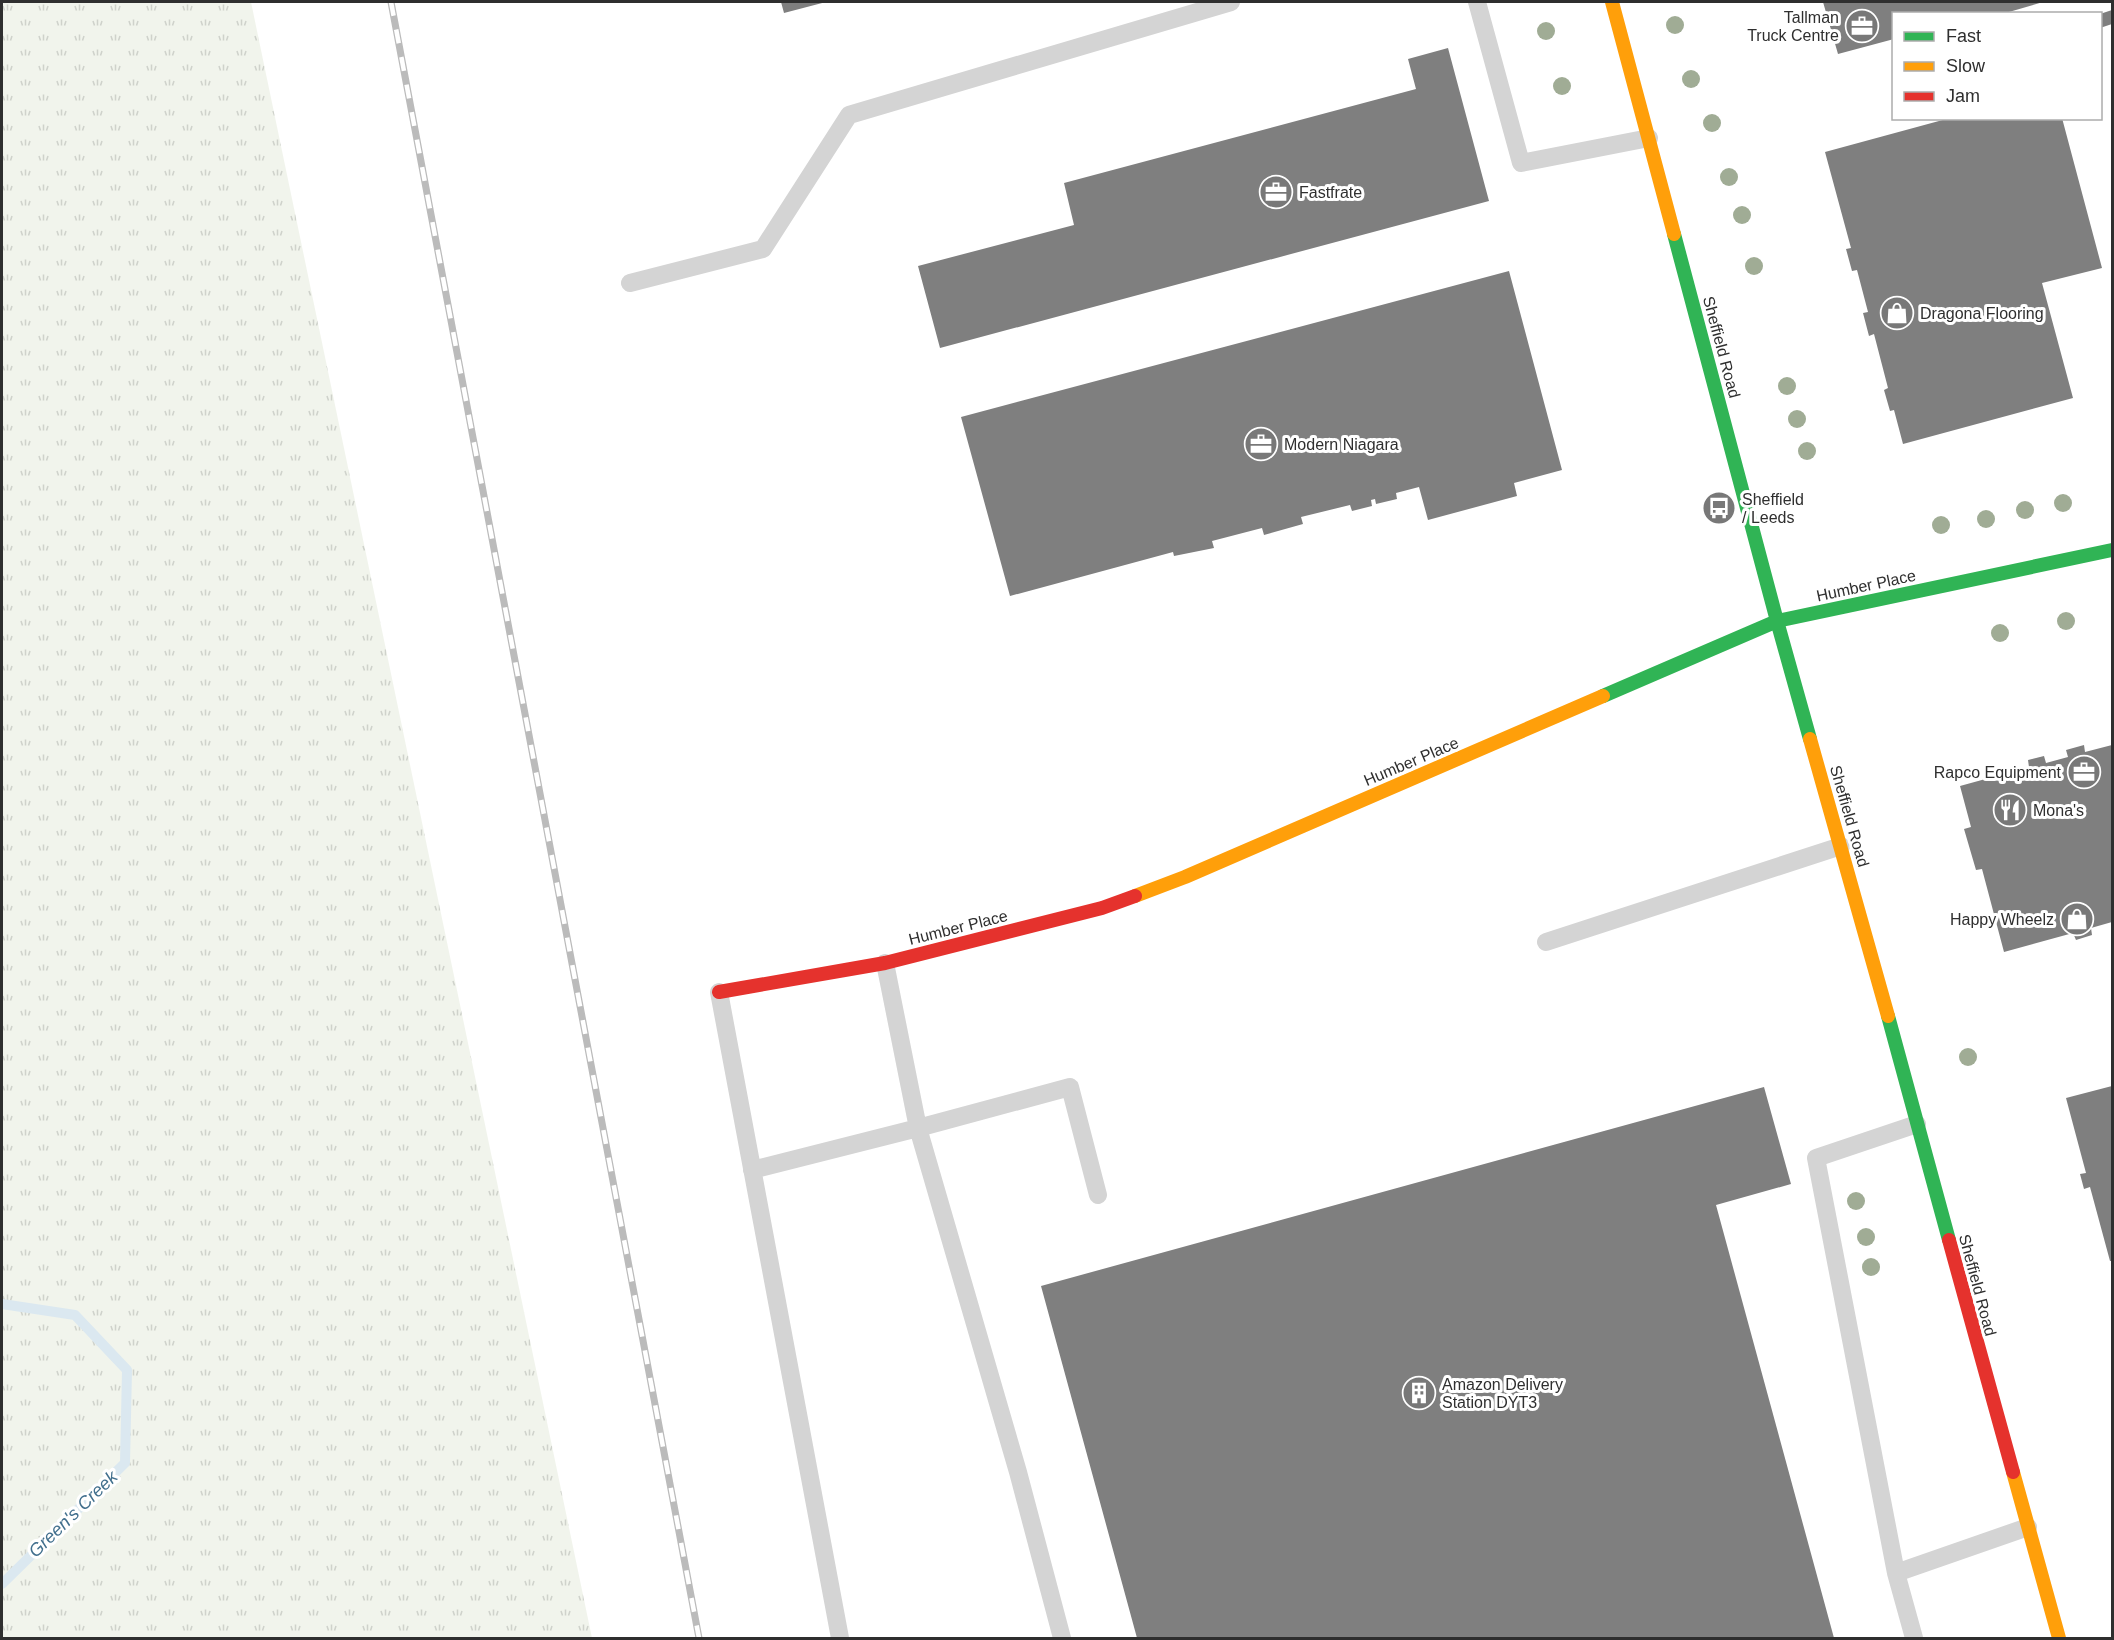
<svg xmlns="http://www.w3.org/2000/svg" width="2114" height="1640" viewBox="0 0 2114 1640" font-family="Arial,sans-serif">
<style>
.grass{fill:url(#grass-tufts)}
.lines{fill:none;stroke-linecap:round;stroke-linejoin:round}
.stream{stroke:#dbe8f0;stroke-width:10}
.building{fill:#7f7f7f}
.lane{stroke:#d4d4d4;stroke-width:18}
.fast{stroke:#30b455;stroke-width:14}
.slow{stroke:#ff9f0a;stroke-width:14}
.jam{stroke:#e5322d;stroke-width:14}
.rail-casing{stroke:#bbb;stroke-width:7}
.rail{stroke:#fff;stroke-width:4.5;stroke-dasharray:14;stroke-linecap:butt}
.tree{fill:#a0ac95}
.labels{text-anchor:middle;stroke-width:6;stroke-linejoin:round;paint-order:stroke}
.poi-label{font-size:16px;fill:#2f2f2f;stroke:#fff;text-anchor:start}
.street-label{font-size:16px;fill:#2f2f2f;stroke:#fff}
.water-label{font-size:18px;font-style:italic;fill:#416f8d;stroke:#fff}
</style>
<defs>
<pattern id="grass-tufts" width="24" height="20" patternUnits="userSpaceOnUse" patternTransform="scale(1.5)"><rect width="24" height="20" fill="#f1f4ec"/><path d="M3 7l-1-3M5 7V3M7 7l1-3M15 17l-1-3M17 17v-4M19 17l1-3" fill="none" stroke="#cfd2cb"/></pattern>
</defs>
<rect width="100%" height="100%" fill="#fff"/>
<path class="grass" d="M2 2H251L592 1638H2Z"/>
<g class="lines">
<path class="stream" d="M2 1304 75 1315 127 1370 125 1463 2 1584"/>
</g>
<path class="building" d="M781 2H826L784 13Z
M1823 2H2043L2002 14H1894V39L1838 54Z
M2112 10V24L2100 28V14Z
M1448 48 1489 201 940 348 918 266 1074 225 1064 183 1416 89 1408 59Z
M1950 118H2062L2102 268 2042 283 2073 398 1903 444 1894 410 1890 411 1884 390 1888 388 1874 334 1869 336 1863 313 1868 312 1857 270 1852 271 1846 249 1851 248 1825 152Z
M1509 271 1562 470 1514 483 1517 496 1428 520 1419 487 1396 493 1397 499 1376 504 1375 499 1371 500 1372 506 1352 511 1350 505 1301 517 1303 524 1264 535 1262 528 1212 541 1214 548 1174 556 1173 552 1010 596 961 417Z
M2084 745 2085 752 2112 745V922L2091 928 2092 935 2076 940 2073 933 2004 952 1982 869 1976 870 1964 829 1971 827 1960 786 2029 767 2028 760 2044 756 2046 763 2068 757 2066 750Z
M2112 1086V1261H2110L2090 1187 2084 1189 2080 1174 2086 1173 2066 1098Z
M1764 1087 1791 1184 1716 1205 1834 1638H1137L1041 1286Z"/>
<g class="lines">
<path class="lane" d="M1477 2 1521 163 1649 138
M630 283 763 249 849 115 1231 2
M1546 942 1841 846
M885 963 918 1128 1018 1472 1062 1638
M719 992 840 1638
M752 1170 918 1128 1070 1087 1098 1195
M1896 1573 1816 1158 1917 1124
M1914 1638 1896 1573 2028 1527"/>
<path class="fast" d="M1674 234 1777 621 1810 739
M1603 696 1777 621 2112 550
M1888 1016 1949 1240"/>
<path class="slow" d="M1612 2 1674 234
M1810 739 1888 1016
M1135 896 1185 877 1603 696
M2013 1472 2059 1638"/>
<path class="jam" d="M719 992 885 963 1102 908 1135 896
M1949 1240 2013 1472"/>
<g class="rail-casing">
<path id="rail" d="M391 2 699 1638"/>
</g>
<use href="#rail" class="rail"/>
</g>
<g class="tree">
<circle cx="1675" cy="25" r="9"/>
<circle cx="1546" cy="31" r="9"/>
<circle cx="1691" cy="79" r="9"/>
<circle cx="1562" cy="86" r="9"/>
<circle cx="1712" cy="123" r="9"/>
<circle cx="1729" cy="177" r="9"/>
<circle cx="1742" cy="215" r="9"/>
<circle cx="1754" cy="266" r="9"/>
<circle cx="1787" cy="386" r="9"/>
<circle cx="1797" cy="419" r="9"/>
<circle cx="1807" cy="451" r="9"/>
<circle cx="2063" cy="503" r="9"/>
<circle cx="2025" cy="510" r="9"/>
<circle cx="1986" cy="519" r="9"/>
<circle cx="1941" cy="525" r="9"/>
<circle cx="2066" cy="621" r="9"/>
<circle cx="2000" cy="633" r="9"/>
<circle cx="1968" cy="1057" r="9"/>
<circle cx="1856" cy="1201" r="9"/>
<circle cx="1866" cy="1237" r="9"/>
<circle cx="1871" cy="1267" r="9"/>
</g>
<defs>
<g id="office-disc" transform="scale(1.725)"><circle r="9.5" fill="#787878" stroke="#fff"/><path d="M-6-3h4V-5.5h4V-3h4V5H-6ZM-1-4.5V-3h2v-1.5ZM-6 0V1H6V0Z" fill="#fff"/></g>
<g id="shop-disc" transform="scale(1.725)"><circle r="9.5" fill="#787878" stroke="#fff"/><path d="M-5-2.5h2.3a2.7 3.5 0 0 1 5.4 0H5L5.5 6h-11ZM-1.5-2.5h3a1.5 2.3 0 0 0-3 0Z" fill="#fff"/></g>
<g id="bus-disc" transform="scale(1.725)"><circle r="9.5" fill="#787878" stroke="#fff"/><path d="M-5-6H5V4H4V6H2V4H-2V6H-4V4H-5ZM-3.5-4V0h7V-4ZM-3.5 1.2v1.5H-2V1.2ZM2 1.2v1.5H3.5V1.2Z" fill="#fff"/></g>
<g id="restaurant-disc" transform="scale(1.725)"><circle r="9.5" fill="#787878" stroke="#fff"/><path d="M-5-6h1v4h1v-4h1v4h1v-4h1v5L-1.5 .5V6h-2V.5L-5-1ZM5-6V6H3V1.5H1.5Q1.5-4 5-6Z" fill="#fff"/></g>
<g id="building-disc" transform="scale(1.725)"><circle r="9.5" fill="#787878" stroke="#fff"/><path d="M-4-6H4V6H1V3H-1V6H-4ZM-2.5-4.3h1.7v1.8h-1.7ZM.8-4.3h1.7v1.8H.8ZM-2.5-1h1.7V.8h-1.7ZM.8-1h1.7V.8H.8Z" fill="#fff"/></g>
</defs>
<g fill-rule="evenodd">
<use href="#office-disc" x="1862" y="26"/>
<use href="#office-disc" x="1276" y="192"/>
<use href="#shop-disc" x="1897" y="313"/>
<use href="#office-disc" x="1261" y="444"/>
<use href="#bus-disc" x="1719" y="508"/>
<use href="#office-disc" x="2084" y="772"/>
<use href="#restaurant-disc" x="2010" y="810"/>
<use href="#shop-disc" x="2077" y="919"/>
<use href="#building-disc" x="1419" y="1393"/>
</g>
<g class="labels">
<g class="poi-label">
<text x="1839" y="23" text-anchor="end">Tallman<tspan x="1839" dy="18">Truck Centre</tspan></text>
<text x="1299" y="198">Fastfrate</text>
<text x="1920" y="319">Dragona Flooring</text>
<text x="1284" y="450">Modern Niagara</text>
<text x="1742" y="505">Sheffield<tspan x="1742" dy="18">/ Leeds</tspan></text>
<text x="2061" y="778" text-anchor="end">Rapco Equipment</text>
<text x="2033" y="816">Mona's</text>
<text x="2054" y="925" text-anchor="end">Happy Wheelz</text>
<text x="1442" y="1390">Amazon Delivery<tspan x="1442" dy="18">Station DYT3</tspan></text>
</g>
<g class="street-label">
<text transform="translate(1722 347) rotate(75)" y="6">Sheffield Road</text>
<text transform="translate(1866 585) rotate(-12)" y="6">Humber Place</text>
<text transform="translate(1411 761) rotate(-23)" y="6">Humber Place</text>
<text transform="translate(1850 816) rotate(74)" y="6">Sheffield Road</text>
<text transform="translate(958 927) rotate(-14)" y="6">Humber Place</text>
<text transform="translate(1978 1285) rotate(75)" y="6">Sheffield Road</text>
</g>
<g class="water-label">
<text transform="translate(73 1514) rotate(-44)" y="6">Green's Creek</text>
</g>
</g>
<rect width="2114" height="1640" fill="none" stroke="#2f2f2f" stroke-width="6"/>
<rect x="1892" y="12" width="210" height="108" fill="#ffffff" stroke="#acacac" stroke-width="1.5"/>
<rect x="1904" y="32" width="30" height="9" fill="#30b455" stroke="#acacac" stroke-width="1.5"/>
<text x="1946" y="42" font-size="18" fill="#2f2f2f">Fast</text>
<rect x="1904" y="62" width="30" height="9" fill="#ff9f0a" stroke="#acacac" stroke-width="1.5"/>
<text x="1946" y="72" font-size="18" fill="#2f2f2f">Slow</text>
<rect x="1904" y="92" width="30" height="9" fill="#e5322d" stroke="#acacac" stroke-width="1.5"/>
<text x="1946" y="102" font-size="18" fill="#2f2f2f">Jam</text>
</svg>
